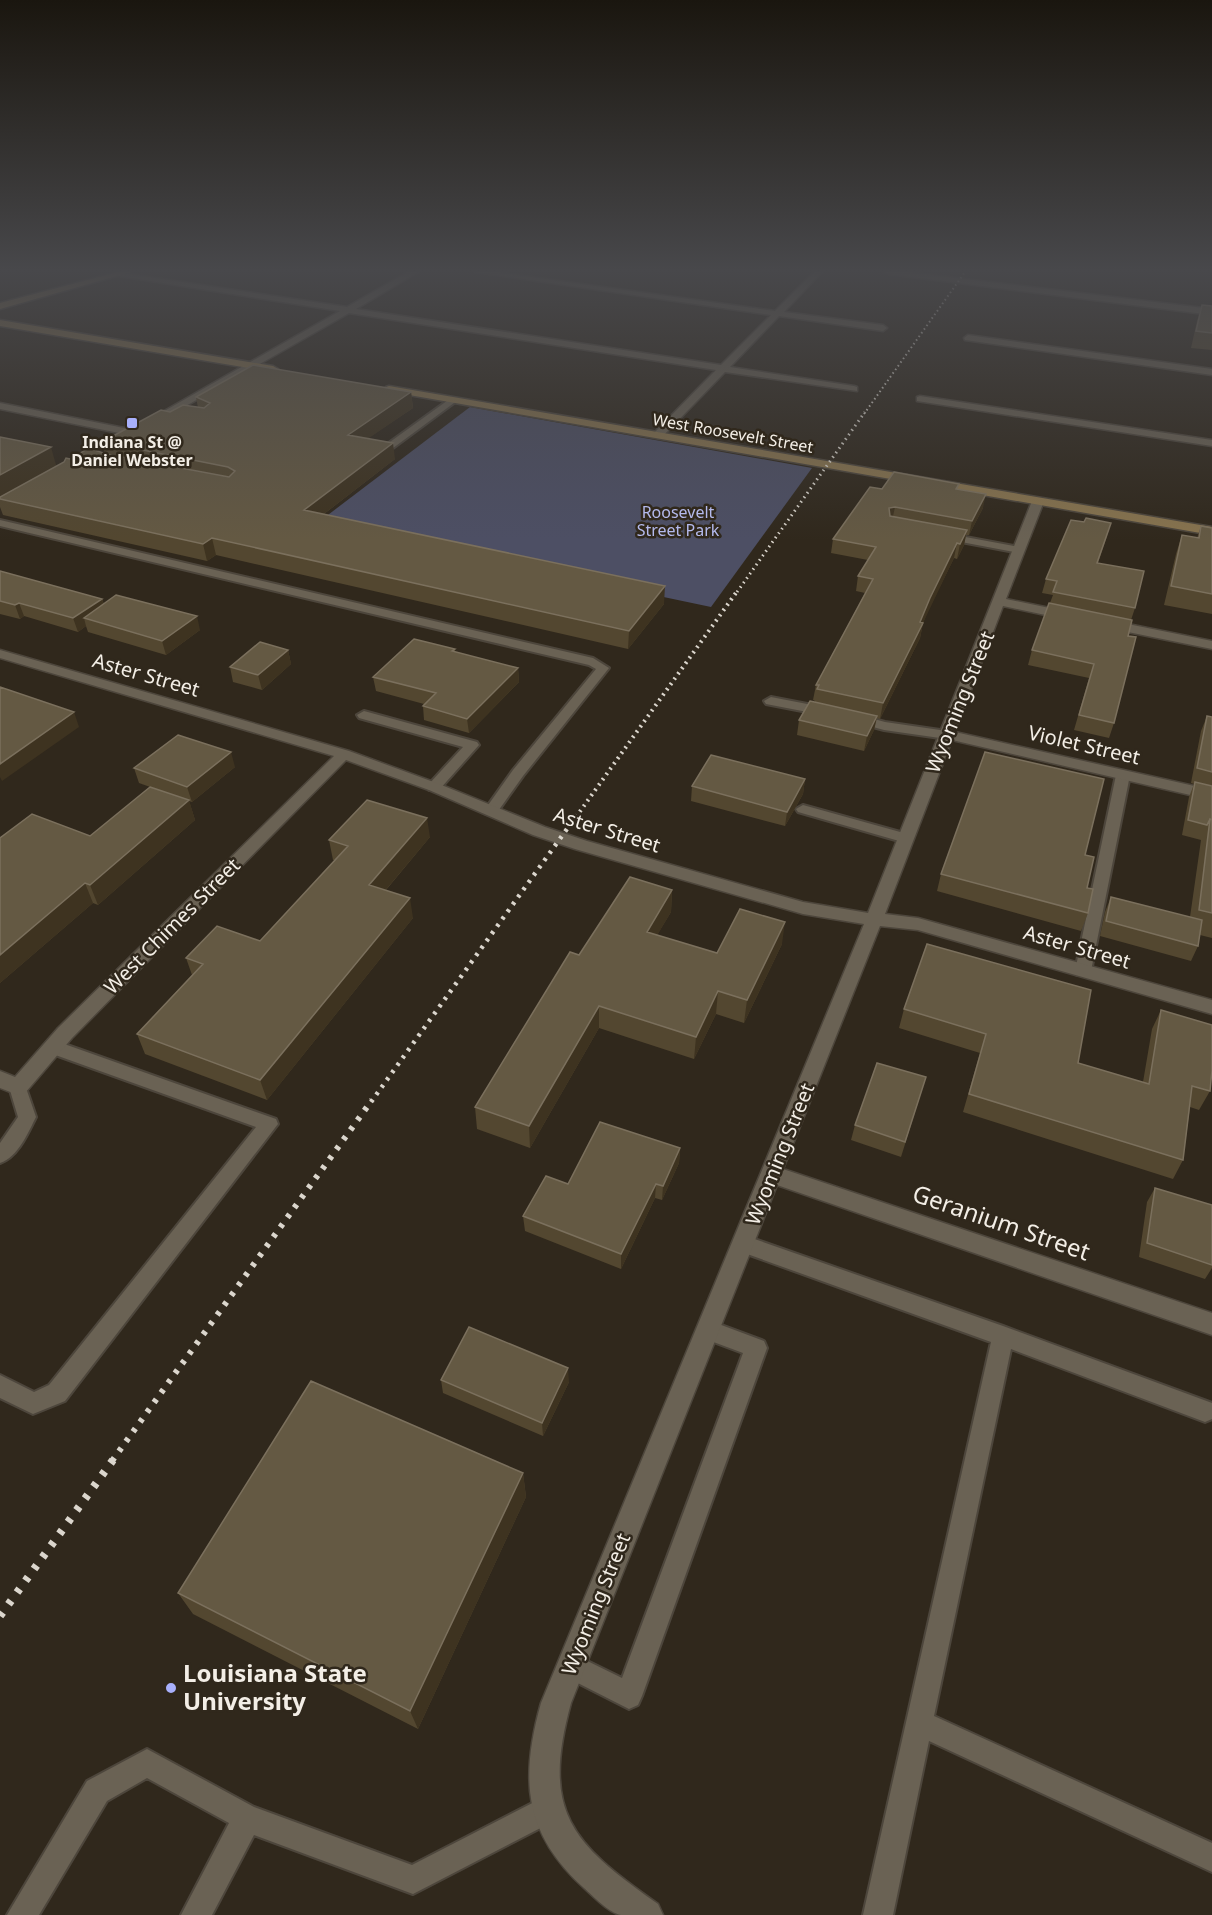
<svg xmlns="http://www.w3.org/2000/svg" width="1212" height="1915" viewBox="0 0 1212 1915" font-family="'Noto Sans',sans-serif">
<style>
.green{fill:#4d4f64}
.lines{fill:none;stroke-linecap:round;stroke-linejoin:round}
.service-casing{stroke:#4d463c;stroke-width:4}
.minor-casing{stroke:#4d463c;stroke-width:3}
.tertiary-casing{stroke:#4d463c;stroke-width:3}
.secondary-casing{stroke:#4d463c;stroke-width:3}
.service{fill:#6a6254;fill-rule:evenodd}
.minor{fill:#6a6254;fill-rule:evenodd}
.tertiary{fill:#6a6254;fill-rule:evenodd}
.secondary{fill:#87734e;fill-rule:evenodd}
.rail-far5{stroke:#dbd6cd;stroke-width:2;stroke-dasharray:1.5 3;stroke-linecap:butt}
.rail-far4{stroke:#dbd6cd;stroke-width:3;stroke-dasharray:1.5 4;stroke-linecap:butt}
.rail-far3{stroke:#dbd6cd;stroke-width:4;stroke-dasharray:2 4.5;stroke-linecap:butt}
.rail-far2{stroke:#dbd6cd;stroke-width:4.5;stroke-dasharray:3 6;stroke-linecap:butt}
.rail-far1{stroke:#dbd6cd;stroke-width:6;stroke-dasharray:4 8;stroke-linecap:butt}
.rail{stroke:#dbd6cd;stroke-width:8;stroke-dasharray:4.5 10;stroke-linecap:butt}
.wall{fill:#534730}
.shaded-wall{fill:#3e3320}
.building{fill:#645943;stroke:#7b705d;stroke-width:1.5}
.poi-dot{fill:#a8b0fc;stroke:#30281c;stroke-width:2}
.labels{text-anchor:middle;stroke-width:5;stroke-linejoin:round;paint-order:stroke}
.far-street-label{font-size:16px;fill:#f3eee6;stroke:#30281c}
.far-poi-label{font-size:16px;font-weight:bold;fill:#f3eee6;stroke:#30281c}
.far-park-label{font-size:16px;fill:#b4baed;stroke:#30281c}
.street-label{font-size:20px;fill:#f3eee6;stroke:#30281c}
.near-street-label{font-size:24px;fill:#f3eee6;stroke:#30281c}
.near-poi-label{font-size:24px;font-weight:bold;fill:#f3eee6;stroke:#30281c;text-anchor:start}
</style>
<rect width="100%" height="100%" fill="#30281c"/>
<path class="green" d="M470 407 812 468 711 607 316 524Z"/>
<g class="lines">
<g class="service-casing">
<path id="service" d="M451 398 458 400 389 451H383V447Z
M0 520 593 658 609 668 523 776 496 814H486L484 811 486 808 513 770 596 669 589 665 0 526Z
M944 533 1019 547 1024 550 1019 553 940 538 939 536Z
M771 697 828 708 835 712 828 716 766 704 764 701Z
M364 711 477 742 479 745 439 790H429L427 787 429 784 463 747 359 718 357 715Z
M856 714 885 722 947 731 954 735 947 739 884 730 851 721 849 718 851 715Z
M1123 771 1130 775 1091 971 1089 975H1077L1075 971 1116 775Z
M803 805 911 835 913 838 906 843 798 812 796 809Z
M53 1040 276 1119 278 1124 65 1401 33 1414 0 1398V1375L34 1392 49 1385 256 1127 47 1052 44 1047 47 1042Z
M18 1080 24 1082 36 1117C28 1133 18 1157 0 1163V1143L18 1117 9 1087 12 1082Z
M743 1235 1003 1326 1212 1403V1419L1205 1422 1011 1349 934 1716 1212 1843V1872L929 1741 893 1915H863L991 1342 736 1250 733 1244 736 1238Z
M708 1320 764 1341 767 1348 642 1696 638 1705 629 1709 562 1675 558 1666 562 1657 571 1653 622 1678 743 1353 700 1337 697 1330 700 1323Z
M147 1749 254 1807 412 1865 546 1796 556 1800 560 1810 556 1820 413 1894 254 1835 212 1915H181L229 1823 147 1778 107 1801 39 1915H7L87 1781Z"/>
</g>
<g class="minor-casing">
<path id="minor" d="M116 272 347 307 408 272H418L356 309 721 365 771 315 475 272H496L775 311 814 272H822L784 312 883 325 887 328 883 331 779 316 730 367 854 386 857 387V391L725 372 662 437 658 438 653 435 654 433 716 370 349 313 163 419 159 418V414L340 311 119 276 115 274Z
M968 335 1212 369V375L965 340 964 338Z
M920 396 1212 440V446L917 401V397Z
M0 403 134 430 139 433 134 436 0 409Z
M1038 498 1044 501 1006 599 1069 612 1075 616 1069 620 1003 606 955 732 1212 790V800L952 740 885 914 918 918 1212 1000V1014L918 930 880 926 783 1169 1212 1313V1335L777 1185 571 1703C541 1812 571 1843 658 1904L663 1915C650 1915 634 1915 621 1915 609 1913 593 1896 584 1888 523 1833 520 1778 541 1703L864 924 803 914 575 849 533 835 429 790 346 760 72 1038 25 1093 18 1095 0 1088V1071L15 1077 58 1028 334 756 0 658V650L349 751 439 784 545 827 587 841 803 902 868 913 1032 501Z
M1108 620 1212 641V649L1103 627 1101 624Z"/>
</g>
<g class="tertiary-casing">
<path id="tertiary" d="M884 272H907L1212 309V315L888 274Z"/>
</g>
<g class="secondary-casing">
<path id="secondary" d="M118 272H131L0 309V303Z
M0 320 273 366 278 369 273 372 0 326Z
M389 386 1212 527V535L386 391V387Z"/>
</g>
<use href="#service" class="service"/>
<use href="#minor" class="minor"/>
<use href="#tertiary" class="tertiary"/>
<use href="#secondary" class="secondary"/>
<path class="rail-far5" d="M864 414 965 272"/>
<path class="rail-far4" d="M737 592 865 412"/>
<path class="rail-far3" d="M576 817 738 590"/>
<path class="rail-far2" d="M371 1102 577 815"/>
<path class="rail-far1" d="M112 1461 372 1100"/>
<path class="rail" d="M0 1616 113 1460"/>
</g>
<path class="wall" d="M1202 305 1212 306V350L1191 348 1197 321Z
M411 392 413 408 368 438 395 459 324 514 664 604 628 649 216 555 207 561 3 515 0 507V437L57 466 70 459 105 454 102 442 170 412 198 408 196 397Z
M882 489H957L983 508 969 535H966L964 545 957 559 954 558 927 613 923 623 920 638 880 719 877 718 874 730 864 751 797 735 799 720 815 702V701L813 700 816 685 865 593 856 591 858 576 868 560 831 553 833 539Z
M1201 526 1212 528V614L1164 605 1176 554 1182 535 1197 538Z
M1107 536 1098 563 1135 608 1131 620 1128 636 1114 723 1109 738 1074 730 1089 678 1028 665 1032 650 1053 595 1042 593 1046 579Z
M0 571 102 599 104 604 200 630 166 655 88 632 86 626 78 632 24 616 20 619 0 614Z
M455 649V652L518 668 519 682 469 733 424 720 423 706 424 704 376 691 373 677Z
M288 650 291 664 262 690 233 682 230 667Z
M1207 716 1212 717V938L1200 935 1198 946 1191 961 1100 936 1105 912 1111 897 1190 917 1201 840 1182 835 1189 797 1194 784 1191 783 1201 731Z
M235 767 192 802 189 801 195 820 98 905 93 903 0 983V838L90 836 167 793 139 783 134 768Z
M805 779 803 794 785 826 691 801 692 786Z
M430 837 386 890 413 918 267 1100 145 1054 137 1034 192 975 186 958 260 941 335 860H333L329 840Z
M1085 855 1087 888 1088 913 1081 931 937 891 941 874Z
M672 890 671 912 657 935 717 953 782 944 744 1023 716 1014 694 1059 599 1028 530 1148 477 1129 475 1107 579 955Z
M927 944 1078 1063 1143 1082 1152 1029 1161 1010 1210 1091 1199 1110 1190 1107 1183 1160 1173 1179 963 1112 980 1053 899 1028 904 1009Z
M926 1077 901 1157 851 1140 855 1125Z
M680 1148 679 1163 662 1200 655 1198 621 1269 525 1231 523 1216 568 1184Z
M1155 1188 1212 1205V1268L1205 1279 1139 1257 1147 1202Z
M441 1380 569 1382 543 1436 443 1393Z
M523 1473 526 1497 418 1729 193 1614 178 1593Z"/>
<path class="shaded-wall" d="M411 392 413 408 350 451 348 435Z
M393 443 395 459 307 527 304 510Z
M51 447 58 472 0 499V475Z
M986 494 983 508 969 535 972 521Z
M895 507 892 521 886 523 889 508Z
M967 530 964 545 957 559 960 544Z
M212 538 216 555 207 561 203 544Z
M957 543 954 558 922 625 923 623 920 638 880 719 883 703 930 598Z
M665 586 664 604 628 649 629 631Z
M102 599 106 613 84 618 86 626 78 632 73 618Z
M19 603 24 616 20 619 15 605Z
M197 616 200 630 166 655 162 641Z
M288 650 291 664 262 690 258 675Z
M518 668 519 682 469 733 467 719Z
M74 712 79 727 2 781 0 777V764Z
M877 716 874 730 864 751 867 736Z
M231 752 235 767 192 802 187 787Z
M805 779 803 794 785 826 787 812Z
M189 800 195 820 98 905 90 885Z
M427 818 430 837 373 905 369 885Z
M85 883 93 903 0 983V955Z
M672 890 671 912 646 954 647 932Z
M410 898 413 918 267 1100 260 1080Z
M785 922 782 944 744 1023 747 1000Z
M718 991 716 1014 694 1059 696 1037Z
M599 1006V1028L530 1148 529 1126Z
M680 1148 679 1163 662 1200 663 1186Z
M656 1184 655 1198 621 1269V1254Z
M568 1368 569 1382 543 1436 542 1423Z
M523 1473 526 1497 418 1729 410 1711Z"/>
<path class="building" d="M1202 305 1212 306V333L1196 331Z
M253 365 411 392 348 435 393 443 304 510 665 586 629 631 212 538 203 544 0 499V497L64 462 66 458 70 459 89 448 106 454 229 477 235 471 228 467 102 442 161 410 170 412 183 405 204 408 210 403 196 397Z
M0 437 51 447 0 475Z
M894 472 959 484 956 489 986 494 972 521 895 507 889 508 890 516 967 530 960 544 957 543 930 598 920 622 923 623 883 703 817 689 819 685H816L873 579 858 576 876 547 833 539 870 487 882 489Z
M1086 518 1111 523 1097 563 1144 571 1135 608 1053 592 1057 581 1046 579 1071 520 1084 522Z
M1201 526 1212 528V594L1171 586 1182 535 1199 538Z
M0 571 102 599 73 618 19 603 15 605 0 601Z
M116 595 197 616 162 641 84 618Z
M1049 603 1132 620 1128 636 1136 637 1114 723 1079 715 1094 664 1032 650Z
M414 639 455 649 452 651 518 668 467 719 423 706 436 693 373 677Z
M260 642 288 650 258 675 230 667Z
M0 687 74 712 0 764Z
M810 701 877 716 867 736 799 720Z
M1207 716 1212 717V772L1197 768Z
M178 735 231 752 187 787 134 768Z
M985 752 1104 779 1085 855 1094 857 1087 888 1093 889 1088 913 941 874Z
M711 755 805 779 787 812 692 786Z
M1195 782 1212 786V820L1210 819 1207 825 1188 820Z
M150 787 189 800 90 885 85 883 0 955V838L32 814 90 836Z
M367 800 427 818 369 885 410 898 260 1080 137 1034 203 964 186 958 217 926 260 941 348 846 329 840Z
M1210 819 1212 820V913L1199 910Z
M630 877 672 890 647 932 717 953 740 909 785 922 747 1000 718 991 696 1037 599 1006 529 1126 475 1107 570 952 579 955Z
M1111 897 1202 920 1198 946 1106 921Z
M927 944 1091 990 1078 1063 1149 1084 1161 1010 1212 1025V1070L1210 1091 1192 1086 1183 1160 969 1094 986 1034 904 1009Z
M877 1063 926 1077 905 1142 855 1125Z
M600 1122 680 1148 663 1186 656 1184 621 1254 523 1216 546 1176 568 1184Z
M1155 1188 1212 1205V1265L1147 1243Z
M469 1327 568 1368 542 1423 441 1380Z
M311 1381 523 1473 410 1711 178 1593Z"/>
<linearGradient id="sky" x2="0" y2="1"><stop stop-color="#1a160f"/><stop offset="0.5" stop-color="#48484b"/><stop offset="1" stop-color="#48484b" stop-opacity="0"/></linearGradient>
<rect width="1212" height="540" fill="url(#sky)"/>
<g class="poi-dot">
<rect x="126" y="417" width="12" height="12" rx="3"/>
<circle cx="171" cy="1688" r="6"/>
</g>
<g class="labels">
<g class="far-street-label">
<text transform="translate(733 433) rotate(10)" y="6">West Roosevelt Street</text>
</g>
<g class="far-poi-label">
<text x="132" y="448">Indiana St @<tspan x="132" dy="18">Daniel Webster</tspan></text>
</g>
<g class="far-park-label">
<text x="678" y="518">Roosevelt<tspan x="678" dy="18">Street Park</tspan></text>
</g>
<g class="street-label">
<text transform="translate(146 675) rotate(16)" y="7">Aster Street</text>
<text transform="translate(960 702) rotate(-68)" y="7">Wyoming Street</text>
<text transform="translate(1084 745) rotate(13)" y="7">Violet Street</text>
<text transform="translate(607 830) rotate(17)" y="7">Aster Street</text>
<text transform="translate(172 926) rotate(-45)" y="7">West Chimes Street</text>
<text transform="translate(1077 947) rotate(16)" y="7">Aster Street</text>
<text transform="translate(780 1154) rotate(-68)" y="7">Wyoming Street</text>
<text transform="translate(596 1604) rotate(-68)" y="7">Wyoming Street</text>
</g>
<g class="near-street-label">
<text transform="translate(1001 1223) rotate(19)" y="8">Geranium Street</text>
</g>
<g class="near-poi-label">
<text x="183" y="1682">Louisiana State<tspan x="183" dy="28">University</tspan></text>
</g>
</g>
</svg>
